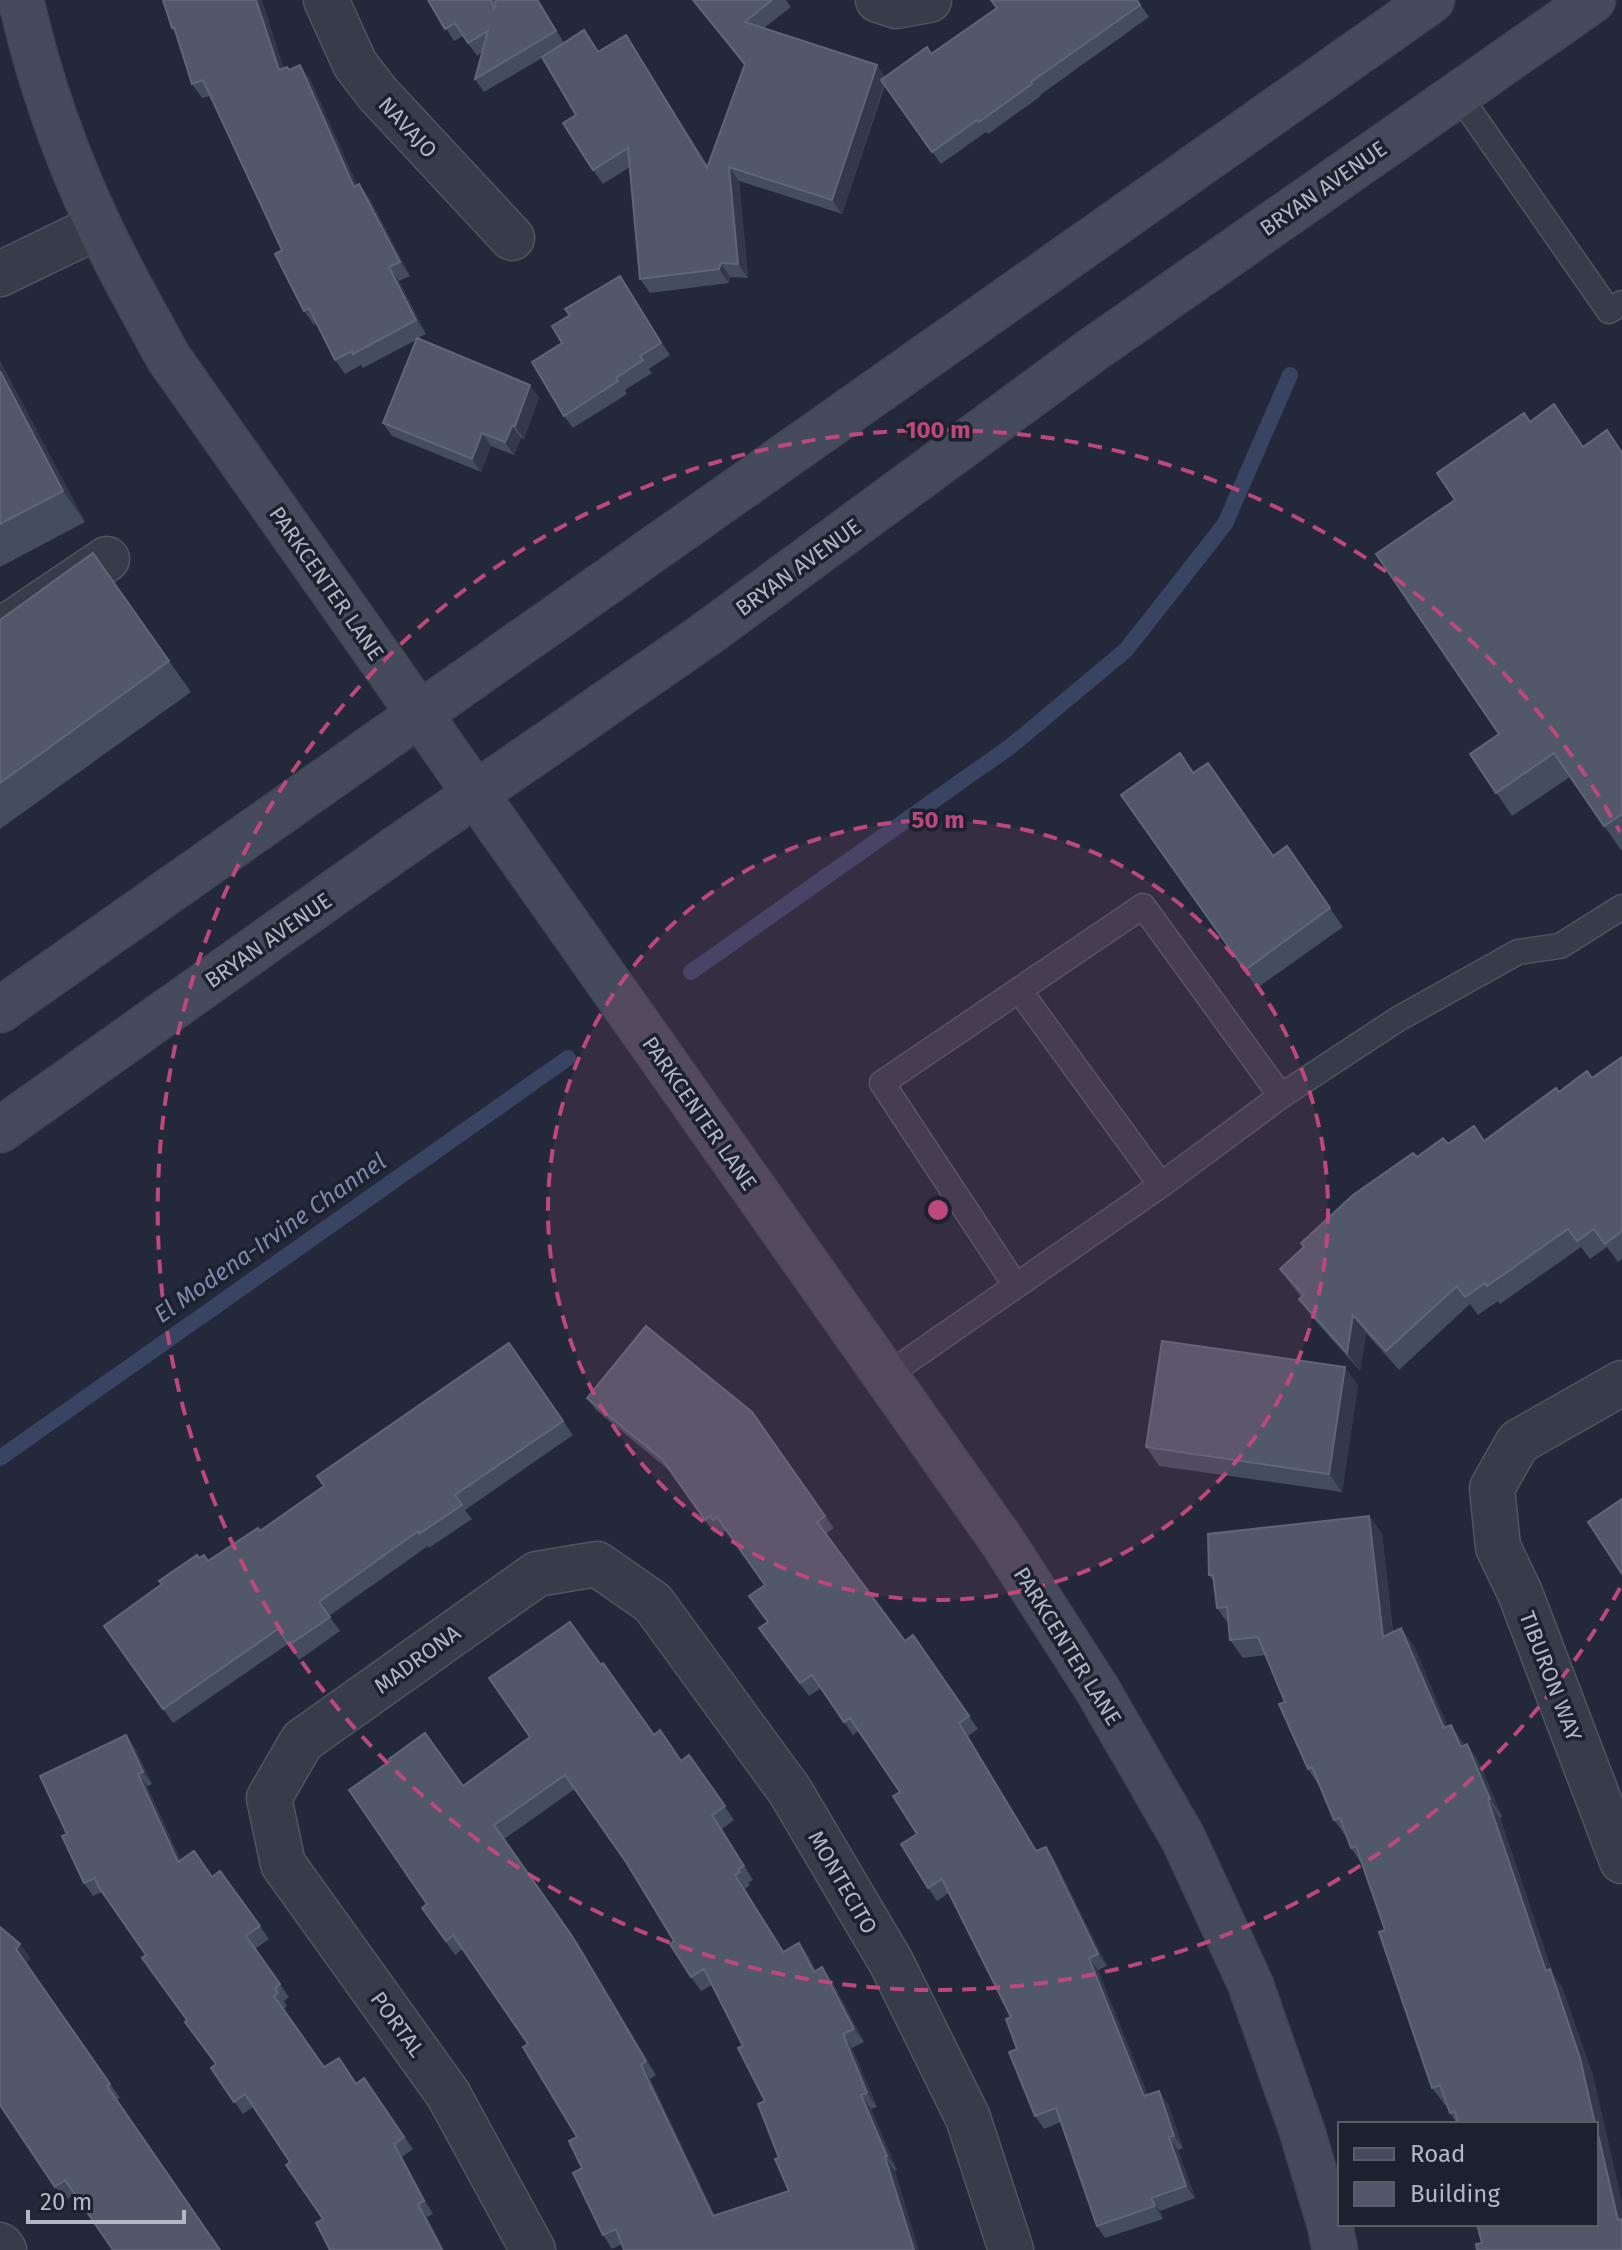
<svg xmlns="http://www.w3.org/2000/svg" width="1622" height="2250" viewBox="0 0 1622 2250" font-family="'Fira Sans',sans-serif">
<style>
.lines{fill:none;stroke-linecap:round;stroke-linejoin:round}
.stream{stroke:#394463;stroke-width:16}
.lane-casing{stroke:#4f5462;stroke-width:27}
.street-casing{stroke:#4f5462;stroke-width:47}
.secondary-casing{stroke:#404553;stroke-width:47}
.lane{stroke:#373c4b;stroke-width:24}
.street{stroke:#373c4b;stroke-width:44}
.secondary{stroke:#454a5d;stroke-width:44}
.wall{fill:#444c5f;fill-rule:evenodd}
.shaded-wall{fill:#32394b}
.building{fill:#50586a;stroke:#5f6678;stroke-width:2;fill-rule:evenodd}
.ring{fill:none;stroke:#bd487b;stroke-width:4;stroke-dasharray:14 10}
.labels{text-anchor:middle;stroke-width:7;stroke-linejoin:round;paint-order:stroke}
.street-label{font-size:22px;fill:#b2b7c6;stroke:#1c212f}
.water-label{font-size:24px;font-style:italic;fill:#7b89ad;stroke:#1c212f}
.centre{fill:#bd487b;stroke:#1c212f;stroke-width:4}
.ring-label{font-size:24px;text-anchor:middle;font-weight:bold;fill:#bd487b;stroke:#1c212f;stroke-width:7;stroke-linejoin:round;paint-order:stroke}
</style>
<rect width="100%" height="100%" fill="#23293a"/>
<g class="lines">
<path class="stream" d="M691 972 1011 746 1126 650 1225 524 1290 375
M0 1458 568 1058"/>
<g class="lane-casing">
<path id="lane" d="M1458 94 1609 311 1622 303
M1161 1185 1019 990 1143 906 1281 1096
M1016 1286 882 1083 1019 990
M886 1376 1161 1185 1281 1096 1398 1019 1518 952 1560 946 1622 907"/>
</g>
<g class="street-casing">
<path id="street" d="M326 0 355 64 378 94 512 238
M878 0 896 6 929 0
M0 274 99 226
M0 631 107 559
M1622 1383 1518 1442 1492 1488 1498 1547 1520 1593 1622 1861
M0 2245 4 2250
M533 2250 448 2094 283 1864 269 1798 302 1741 537 1574 597 1564 653 1603 790 1791 891 1962 968 2118 1011 2250"/>
</g>
<g class="secondary-casing">
<path id="secondary" d="M21 0C38 76 66 156 99 226 120 271 145 314 168 357L1004 1544 1097 1689 1183 1838 1250 1983 1302 2131 1330 2225 1335 2250
M0 1010 1432 0
M0 1130 396 849 705 635 1091 351 1593 0"/>
</g>
<use href="#lane" class="lane"/>
<use href="#street" class="street"/>
<use href="#secondary" class="secondary"/>
</g>
<path class="wall" d="M163 0 284 68 310 79 357 185 370 199 410 276 399 281 426 334 418 338 539 397 524 439 521 438 514 455 491 446 481 472 392 436 383 423 416 340 363 368 361 365 345 374 335 360 317 324 314 325 304 311 282 250 210 96 202 98 192 84 176 35 172 28Z
M428 0H539L564 43 598 52 626 35 708 166 744 65 693 0H786L791 7 764 28 885 77 931 54 997 8 991 0H1139L1138 1 1149 17 1040 95 1041 96 988 134 986 132 941 164 885 85 842 214 739 181 748 278 730 277 729 283 650 293 640 279 630 167 603 184 593 170 576 115 542 58 484 92 475 79 482 52 477 56 463 36 454 41Z
M620 276 670 355 649 369 652 373 625 390 627 394 573 428 564 416 562 343 570 315Z
M0 361 85 522 0 567Z
M1530 422 1584 446 1622 452V849L1621 850 1570 777 1512 816 1470 754 1499 734 1455 500Z
M93 553 191 692 0 829V620Z
M1194 773 1273 856 1287 846 1343 927 1257 988 1121 795Z
M1622 1057V1259L1618 1262 1607 1247 1590 1259 1581 1247 1500 1304 1498 1301 1478 1315 1470 1304 1399 1370 1366 1333 1360 1371 1312 1317 1299 1299 1301 1297 1293 1287 1280 1269 1417 1157 1448 1144 1484 1141 1559 1092 1592 1078Z
M509 1343 573 1435 465 1510 472 1519 429 1548 428 1546 329 1616 340 1631 299 1660 288 1644 173 1723 104 1626 199 1558 208 1561 260 1531 324 1486Z
M1358 1385 1342 1492 1159 1466 1146 1447Z
M587 1398 752 1412 834 1528 826 1534 905 1641 913 1635 978 1729 968 1736 1037 1851 1054 1859 1107 1966 1098 1970 1148 2095 1159 2091 1168 2104 1183 2148 1178 2150 1195 2198 1160 2211 1163 2219 1105 2238 1097 2226 1061 2122 1044 2129 1035 2116 1017 2049 1011 2017 949 1893 937 1901 928 1888 917 1834 900 1792 858 1731 853 1735 821 1688 809 1696 768 1640 765 1585 726 1530 722 1533 719 1529 714 1533 670 1471 596 1410Z
M1369 1516 1382 1534 1393 1632 1401 1628 1414 1646 1448 1727 1451 1725 1465 1745 1467 1744 1479 1762 1502 1817 1500 1818 1553 1974 1562 1987 1593 2076 1622 2203V2250H1477L1476 2244 1482 2243 1477 2224H1596V2124H1457L1450 2113 1447 2105H1445L1432 2088 1379 1932 1385 1930 1361 1863 1351 1848 1347 1838 1334 1820 1320 1787 1308 1769 1279 1704 1285 1702 1266 1655 1243 1658 1230 1640 1229 1625 1217 1608 1214 1582 1209 1575 1208 1534Z
M601 1665 654 1735 681 1761 689 1755 734 1820 722 1829 753 1880 748 1883 750 1885 745 1889 784 1951 799 1943 809 1957 816 1971 832 1981 864 2042 852 2048 877 2107 871 2109 897 2170 622 2244 612 2249 603 2235 582 2168 577 2137 528 2044 463 1949 455 1955 422 1908 427 1904 463 1786 530 1737ZM575 1789 626 1862 674 1941 691 1977 701 1991 712 1985 743 2046 765 2101 789 2191 715 2216 650 2079 656 2075 582 1950 504 1839Z
M135 1748 152 1784 147 1786 181 1861 212 1877 220 1871 269 1939 255 1949 289 1997 284 2001 287 2006 283 2009 324 2067 357 2084 364 2078 413 2149 402 2157 433 2214 427 2217 444 2250H330L323 2219 290 2162 253 2107 243 2114 211 2068 216 2064 146 1955 102 1892 93 1896 84 1883 67 1834Z
M20 1944 30 1958 26 1963 120 2098 116 2100 74 2194 65 2201 0 2105Z"/>
<path class="shaded-wall" d="M256 0H262L289 85 279 70Z
M537 0H539L564 44 556 31Z
M626 35 635 49 717 182 707 168Z
M300 65 310 79 364 201 354 187Z
M877 65 886 79 842 214 832 200Z
M729 167 739 181 748 278 738 264Z
M359 184 370 199 410 276 400 262Z
M721 263 730 277 729 283 719 269Z
M389 267 399 281 426 334 416 320Z
M620 276 629 289 670 355 661 343Z
M0 361 85 522 63 491 0 371Z
M530 385 539 397 524 439 515 426Z
M512 426 521 438 514 455 505 442Z
M482 433 491 446 481 472 472 459Z
M1353 1315 1366 1333 1360 1371 1347 1353Z
M1345 1367 1358 1385 1342 1492 1329 1474Z
M1369 1516 1382 1534 1395 1655 1383 1637Z
M1401 1628 1414 1646 1456 1746 1444 1728Z
M959 1723 968 1736 1045 1864 1036 1851Z
M1451 1725 1464 1743 1473 1765 1461 1747Z
M126 1735 135 1748 152 1784 143 1772Z
M1467 1744 1479 1762 1502 1817 1490 1799Z
M138 1774 147 1786 187 1875 178 1862Z
M1488 1800 1500 1818 1553 1974 1562 1987 1593 2076 1622 2203V2226L1618 2220 1546 1971Z
M712 1815 722 1829 753 1880 744 1866Z
M1046 1847 1054 1859 1107 1966 1098 1954Z
M735 1875 745 1889 793 1966 783 1952Z
M572 1936 582 1950 656 2075 646 2061Z
M799 1943 809 1957 823 1986 814 1972Z
M20 1944 30 1958 26 1963 120 2098 16 1949Z
M1089 1958 1098 1970 1153 2109 1144 2096Z
M822 1967 832 1981 864 2042 854 2029Z
M843 2034 852 2048 877 2107 867 2093Z
M641 2065 650 2079 722 2230 713 2216Z
M1159 2091 1168 2104 1183 2148 1174 2136Z
M861 2095 871 2109 897 2170 887 2156Z
M1169 2137 1178 2150 1195 2198 1186 2186Z
M394 2144 402 2157 433 2214 424 2201Z
M885 2157 895 2171 919 2250H914Z
M1151 2198 1160 2211 1163 2219 1155 2206Z
M418 2204 427 2217 444 2250H442Z"/>
<path class="building" d="M163 0H256L279 70 287 67 289 70 300 65 354 187 359 184 400 262 389 267 416 320 353 354 352 351 335 360 309 308 304 311 275 254 282 250 203 80 192 84 174 27 172 28Z
M428 0H491L494 10 496 0H537L556 31 475 79 488 31 468 43 455 23 445 29Z
M693 0H772L745 22 877 65 832 200 729 167 738 264 721 263 719 269 640 279 628 148 593 170 563 123 576 115 542 57 584 30 598 52 626 35 707 168 745 64Z
M991 0H1137L1140 5 1031 82 1032 84 979 122 977 120 932 152 881 80 927 47 931 54 997 8Z
M620 276 661 343 640 356 643 360 616 378 618 381 564 416 532 362 562 343 552 326 570 315 565 309Z
M417 338 530 385 515 426H512L505 442 482 433 472 459 383 423Z
M0 371 63 491 0 524Z
M1554 404 1583 447 1607 430 1622 453V814L1604 826 1554 753 1496 793 1470 754 1499 734 1376 554 1455 500 1437 473 1524 413 1530 422Z
M93 553 169 661 0 783V620Z
M1180 753 1193 773 1208 763 1273 856 1287 846 1330 908 1245 970 1121 795Z
M1622 1057V1231L1605 1244 1594 1229 1577 1241 1568 1229 1487 1286 1485 1283 1465 1297 1457 1286 1386 1351 1353 1315 1347 1353 1299 1299 1304 1295 1280 1269 1304 1247 1301 1243 1353 1195 1413 1153 1417 1157 1443 1138 1448 1144 1474 1126 1484 1141 1556 1088 1559 1092 1587 1071 1592 1078Z
M646 1326 752 1412 825 1516 817 1522 905 1641 913 1635 969 1716 959 1723 1036 1851 1046 1847 1098 1954 1089 1958 1144 2096 1159 2091 1174 2136 1169 2137 1186 2186 1151 2198 1155 2206 1097 2226 1056 2108 1035 2116 1009 2052 1017 2049 1006 2019 1011 2017 942 1879 928 1888 901 1844 917 1834 893 1796 900 1792 850 1718 844 1722 812 1675 800 1683 759 1628 768 1622 749 1596 765 1585 717 1517 713 1520 710 1516 705 1520 662 1459 587 1398Z
M1162 1341 1345 1367 1329 1474 1146 1447Z
M509 1343 563 1421 455 1495 462 1505 419 1534 418 1531 319 1602 330 1617 289 1645 278 1629 163 1709 104 1626 162 1584 159 1581 197 1555 199 1558 204 1555 208 1561 258 1528 260 1531 324 1486 317 1476Z
M1622 1499V1574L1588 1522Z
M1369 1516 1383 1637 1401 1628 1444 1728 1451 1725 1461 1747 1467 1744 1490 1799 1488 1800 1546 1971 1550 1969 1580 2058 1595 2124H1458L1455 2111 1450 2113 1440 2085 1432 2088 1379 1932 1385 1930 1356 1846 1351 1848 1340 1818 1334 1820 1312 1767 1308 1769 1279 1704 1285 1702 1258 1637 1230 1640 1227 1607 1217 1608 1213 1575H1209L1208 1534Z
M570 1622 601 1665 603 1663 654 1735 660 1730 681 1761 689 1755 725 1806 712 1815 744 1866 738 1869 740 1872 735 1875 783 1952 799 1943 814 1972 822 1967 854 2029 843 2034 867 2093 861 2095 887 2156 885 2157 914 2250H624L616 2229 603 2235 573 2173 582 2168 569 2141 577 2137 523 2047 528 2044 453 1935 446 1941 422 1908 427 1904 349 1790 390 1761 389 1759 425 1733 463 1786 530 1737 489 1678ZM565 1775 626 1862 674 1941 670 1944 691 1977 704 1969 743 2046 738 2048 765 2101 758 2104 779 2158 775 2159 789 2191 713 2216 641 2065 646 2061 572 1936 494 1825Z
M126 1735 143 1772 138 1774 178 1862 194 1851 212 1877 220 1871 260 1926 246 1936 280 1984 275 1988 278 1993 274 1996 324 2067 339 2058 356 2084 364 2078 404 2137 394 2144 424 2201 418 2204 442 2250H330L316 2223 323 2219 286 2165 290 2162 245 2094 234 2102 211 2068 216 2064 185 2022 187 2020 142 1958 146 1955 98 1886 95 1878 84 1883 62 1836 67 1834 40 1776Z
M0 1927 20 1944 16 1949 110 2084 107 2086 220 2250H113L65 2180 55 2187 0 2105Z
M1596 2126 1618 2220 1622 2219V2250H1477L1476 2244 1482 2243 1477 2224H1596Z"/>
<circle cx="938" cy="1210" r="390" fill="#bd487b" fill-opacity=".12"/>
<g class="ring">
<circle cx="938" cy="1210" r="390"/>
<path d="M1620 1588A780 780 0 1 1 1620 832"/>
</g>
<g class="labels">
<g class="street-label">
<text transform="translate(408 127) rotate(47)" y="8">NAVAJO</text>
<text transform="translate(1323 188) rotate(-35)" y="8">BRYAN AVENUE</text>
<text transform="translate(798 567) rotate(-36)" y="8">BRYAN AVENUE</text>
<text transform="translate(327 583) rotate(55)" y="8">PARKCENTER LANE</text>
<text transform="translate(268 940) rotate(-35)" y="8">BRYAN AVENUE</text>
<text transform="translate(700 1113) rotate(55)" y="8">PARKCENTER LANE</text>
<text transform="translate(1068 1646) rotate(58)" y="8">PARKCENTER LANE</text>
<text transform="translate(417 1659) rotate(-36)" y="8">MADRONA</text>
<text transform="translate(1551 1676) rotate(69)" y="8">TIBURON WAY</text>
<text transform="translate(843 1882) rotate(60)" y="8">MONTECITO</text>
<text transform="translate(398 2024) rotate(54)" y="8">PORTAL</text>
</g>
<g class="water-label">
<text transform="translate(270 1238) rotate(-35)" y="8">El Modena-Irvine Channel</text>
</g>
</g>
<circle cx="938" cy="1210" r="12" class="centre"/>
<g class="ring-label">
<text x="938" y="438">100 m</text>
<text x="938" y="828">50 m</text>
</g>
<rect x="1338" y="2122" width="260" height="104" fill="#1c212f" stroke="#585d6b" stroke-width="2"/>
<rect x="1354" y="2148" width="40" height="12" fill="#454a5d" stroke="#585d6b" stroke-width="2"/>
<text x="1410" y="2162" font-size="24" fill="#b2b7c6">Road</text>
<rect x="1354" y="2182" width="40" height="24" fill="#50586a" stroke="#585d6b" stroke-width="2"/>
<text x="1410" y="2202" font-size="24" fill="#b2b7c6">Building</text>
<path d="M28 2210v12h156v-12" fill="none" stroke="#b2b7c6" stroke-width="4"/>
<text x="40" y="2210" font-size="24" fill="#b2b7c6" stroke="#1c212f" stroke-width="6" paint-order="stroke">20 m</text>
</svg>
